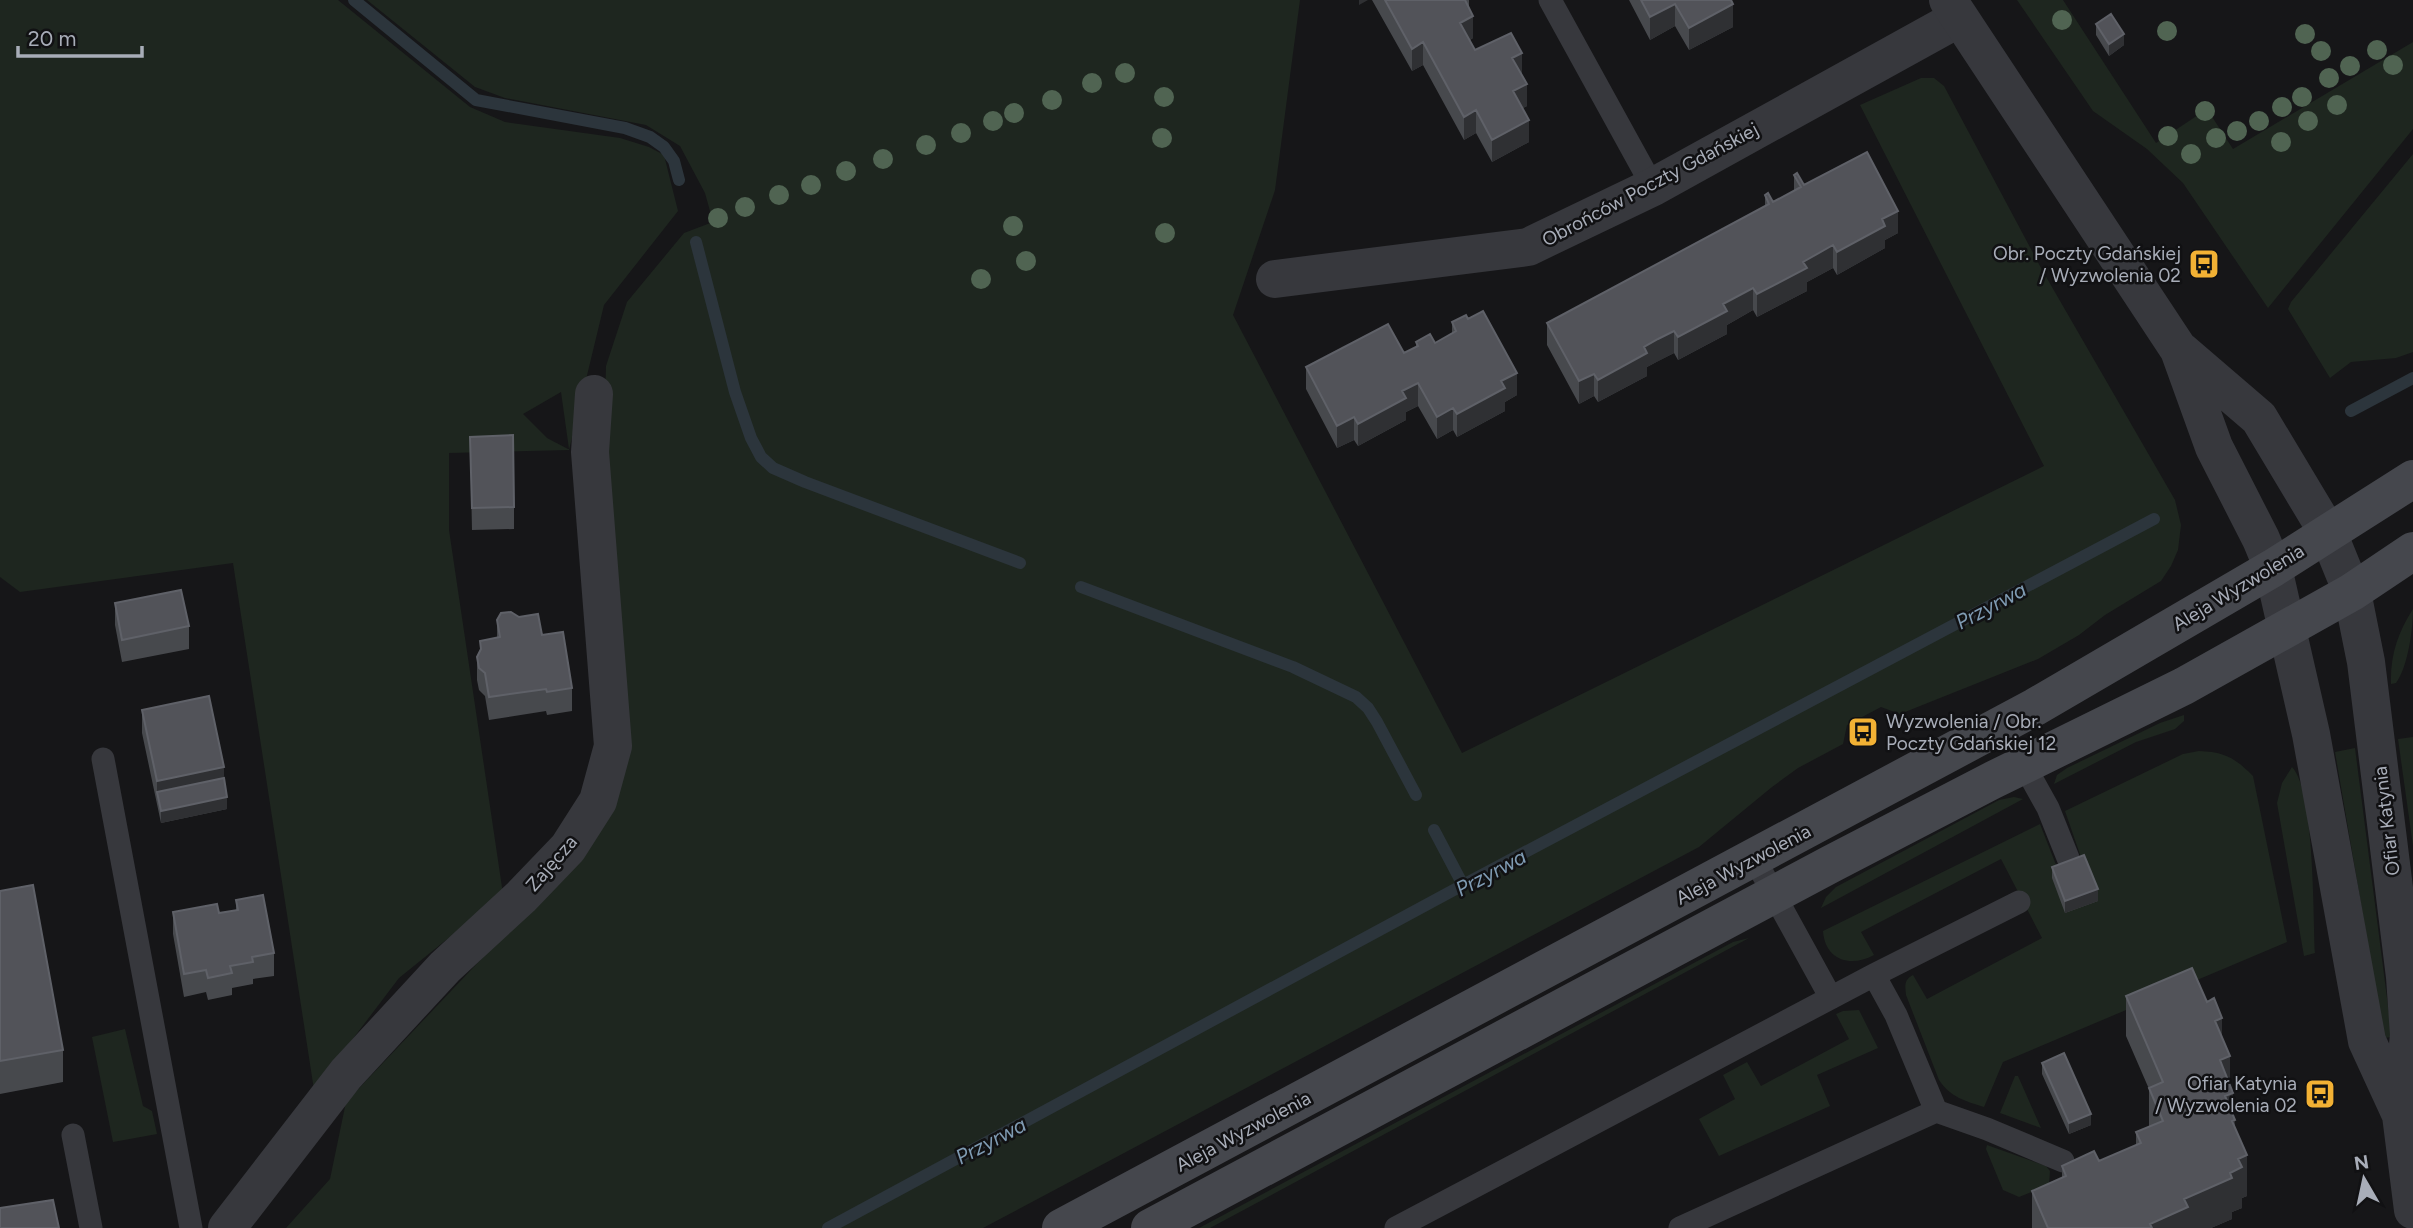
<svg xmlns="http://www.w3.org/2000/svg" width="2413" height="1228" viewBox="0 0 2413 1228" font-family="Figtree,sans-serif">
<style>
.green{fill:#1e261f;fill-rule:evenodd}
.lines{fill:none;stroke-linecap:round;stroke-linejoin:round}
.stream{stroke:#2c353c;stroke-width:12}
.service{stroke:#37383d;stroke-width:23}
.minor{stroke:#37383d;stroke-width:38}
.tertiary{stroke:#37383d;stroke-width:38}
.secondary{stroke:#45474d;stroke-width:38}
.tree{fill:#506452}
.wall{fill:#47494d}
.shaded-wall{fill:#2f3033}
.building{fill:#525359;stroke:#5f6168;stroke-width:2}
.labels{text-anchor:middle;stroke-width:5;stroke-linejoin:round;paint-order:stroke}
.street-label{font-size:19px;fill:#a8adb8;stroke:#111113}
.poi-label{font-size:19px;fill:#a8adb8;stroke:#111113;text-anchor:end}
.water-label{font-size:21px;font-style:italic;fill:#7f9bb3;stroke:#111113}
</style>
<rect width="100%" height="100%" fill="#161618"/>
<path class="green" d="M0 0H338L470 107 505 122 620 138 649 147 664 155 678 211 604 305 569 450 449 453V530L503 894 399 978 314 1090 233 563 20 592 0 577ZM561 392 569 449H568L547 438 523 414Z
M367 0H1300L1275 190 1233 315 1462 753 2044 466 1860 105 1921 78H1934L1944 86 2041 268 2175 500 2181 525 2178 550 2171 566 2161 581 2105 615 2079 635 2038 659 1900 714 1881 707 1847 725 1843 744 1798 768 1772 787 1699 847 983 1228H286L330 1179 346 1102 593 841 606 366 627 302 684 233 713 222 705 193 680 146 646 125 505 98 475 87Z
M2017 0H2063L2156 143 2207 109 2233 149 2413 42V129L2268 308 2183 183 2147 149 2093 111Z
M2413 154V352L2396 358 2351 362 2330 378 2288 309 2291 302Z
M2413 609C2413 629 2408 667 2396 683L2391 684C2390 656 2398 632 2413 609Z
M2184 715V721L2175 729 2136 742 2054 784 2057 775 2067 768 2160 723Z
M2413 737V846L2398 739Z
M2355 748 2392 1037 2384 1038 2335 752Z
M2199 751C2225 752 2235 758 2253 776L2287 942 2003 1062 1984 1107C1965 1101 1950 1097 1939 1080L1906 995C1905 985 1904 980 1913 975L1927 999 2042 938 2001 859 1861 932 1874 955C1850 968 1825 960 1823 931L2040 824 2060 875 2084 866 2065 811 2183 754Z
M2292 767C2315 791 2313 916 2315 953L2304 956 2277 803 2282 783Z
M2014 797 2023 799 1821 908 1826 897 1836 887 1999 800Z
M1749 938 1210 1228H1199L1733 942Z
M1859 1010 1878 1048 1817 1075 1830 1106 1719 1156 1699 1119 1735 1099 1723 1075 1747 1062 1761 1086 1849 1039 1836 1014 1843 1011Z
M125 1029 143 1106 152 1111 157 1134 113 1142 92 1037Z
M2015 1076H2018L2041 1128 2000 1113Z
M1987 1145 2046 1166 2050 1171 2049 1185 2019 1197 2003 1190 1986 1149Z"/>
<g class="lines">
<path class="stream" d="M354 0 476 100 625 128 650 137 664 147 674 161 679 180
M696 242 735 392 751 438 761 457 773 468 805 482 1020 563
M2351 411 2413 378
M1081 587 1293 667 1356 697 1368 708 1377 722 1416 795
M1434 830 1463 885
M828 1228 1463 885 2154 519"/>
<path class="service" d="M1550 0 1653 187
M103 759 191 1228
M2024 765 2048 808 2068 858
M1754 858 1831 998
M1874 975 1896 1015 1936 1111 1987 1129 2063 1161
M73 1135 91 1228
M1396 1228 1874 975 2019 902
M1680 1228 1936 1111"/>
<path class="minor" d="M1275 279 1528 247 1653 187 1959 18
M227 1228 346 1074 445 967 521 897 568 848 598 801 613 746 590 452 594 394"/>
<path class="tertiary" d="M1948 0 2179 350 2214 447 2261 539 2273 568 2311 734 2367 1041 2401 1115
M2181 351 2259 418 2328 533 2352 592 2366 662 2405 977 2409 1035 2401 1115 2413 1210"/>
<path class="secondary" d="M1061 1228 2035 707 2273 568 2413 479
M1150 1228 1831 864 1991 781 2184 686 2352 592 2413 551"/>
</g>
<g class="tree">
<circle cx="2062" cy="20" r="10"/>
<circle cx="2167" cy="31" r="10"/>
<circle cx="2305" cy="34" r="10"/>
<circle cx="2377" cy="50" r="10"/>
<circle cx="2321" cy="51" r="10"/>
<circle cx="2393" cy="65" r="10"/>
<circle cx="2350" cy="66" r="10"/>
<circle cx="1125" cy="73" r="10"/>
<circle cx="2329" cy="78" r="10"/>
<circle cx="1092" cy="83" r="10"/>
<circle cx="1164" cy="97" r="10"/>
<circle cx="2302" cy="97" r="10"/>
<circle cx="1052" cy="100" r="10"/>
<circle cx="2337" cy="105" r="10"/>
<circle cx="2282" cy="107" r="10"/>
<circle cx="2205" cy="111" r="10"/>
<circle cx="1014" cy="113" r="10"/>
<circle cx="993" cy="121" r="10"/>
<circle cx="2259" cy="121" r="10"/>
<circle cx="2308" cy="121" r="10"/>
<circle cx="2237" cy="131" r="10"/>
<circle cx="961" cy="133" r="10"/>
<circle cx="2168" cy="136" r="10"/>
<circle cx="1162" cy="138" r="10"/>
<circle cx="2216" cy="138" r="10"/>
<circle cx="2281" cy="142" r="10"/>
<circle cx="926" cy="145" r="10"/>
<circle cx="2191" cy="154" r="10"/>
<circle cx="883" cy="159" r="10"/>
<circle cx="846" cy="171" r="10"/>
<circle cx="811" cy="185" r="10"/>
<circle cx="779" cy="195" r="10"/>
<circle cx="745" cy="207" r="10"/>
<circle cx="718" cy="218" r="10"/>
<circle cx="1013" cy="226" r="10"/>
<circle cx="1165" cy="233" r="10"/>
<circle cx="1026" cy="261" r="10"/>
<circle cx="981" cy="279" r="10"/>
</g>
<path class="wall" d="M1372 0H1469V8L1473 38 1470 40 1475 50 1522 75 1527 106 1523 108 1529 142 1492 162 1476 133 1464 140 1423 65 1412 71Z
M1629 0H1731L1733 27 1689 50 1675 26 1650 40Z
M2096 24 2124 45 2109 56 2096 35Z
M1794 175 1804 185 1898 233 1885 240V248L1837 275 1833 268 1807 282V291L1757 317 1753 310 1727 325V334L1678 360 1674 353 1658 361 1647 367V376L1598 402 1594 396 1579 404 1547 345V323L1765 207V195L1773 202 1794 191Z
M1452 322 1517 395 1505 402V411L1457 437 1453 430 1437 439 1418 406 1406 412V420L1358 446 1354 440 1337 448 1306 389V367L1404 353 1416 347V342L1435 343 1452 333Z
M470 437 514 507V529L472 530Z
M115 603 189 626V649L122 662 115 625Z
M497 620 542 635 572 688V711L547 715 546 711 489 720 485 696 479 690 477 680V657L480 651V641L497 638Z
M142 710 224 778 227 809 161 823 142 733Z
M2052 867 2098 901 2065 913 2052 878Z
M0 891 63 1050V1082L0 1094Z
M236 900 274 953V976L253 979V984L232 988V995L208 1000 206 992 184 997 173 934V912L219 913 236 910Z
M2126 996 2222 1038 2230 1084 2235 1128 2247 1196 2242 1198V1208L2232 1212V1219L2211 1228H2032V1191L2062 1178V1166L2099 1161 2136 1145V1132L2149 1127V1089L2126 1036Z
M2042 1063 2091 1125 2069 1134 2042 1074Z"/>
<path class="shaded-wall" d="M1359 0H1368L1359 5Z
M1675 4V26L1650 40V17Z
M1733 4V27L1689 50V28Z
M1473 16V38L1460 45V23Z
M2124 34V45L2109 56V44Z
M1423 42V65L1412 71V49Z
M1522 53V76L1512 58Z
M1527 84V106L1513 113V91Z
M1476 110V133L1464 140V117Z
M1529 120V142L1492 162V140Z
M1898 211V233L1885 240V248L1837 275V252L1882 219Z
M1833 245V268L1807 282V291L1757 317V294L1803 262Z
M1753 288V310L1727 325V334L1678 360V337L1723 304Z
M1674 331V353L1647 367V376L1598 402V380L1644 347Z
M1517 373V395L1505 402V411L1457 437V414L1501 381Z
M1594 374V396L1579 404V381Z
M1418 383V406L1406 412V420L1358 446V424L1402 391Z
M1453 408V430L1437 439V417Z
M1354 417V440L1337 448V426Z
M224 767V790L157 792V781Z
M227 797V809L161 823V811Z
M2098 889V901L2065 913V901Z
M2222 1018V1059L2230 1056V1094L2233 1093V1121L2235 1120V1161L2220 1101 2215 1021Z
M2091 1114V1125L2069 1134V1123Z
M2247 1155V1196L2242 1198V1208L2232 1212V1219L2211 1228H2150V1224L2184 1199 2230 1173 2238 1159Z"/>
<path class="building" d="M1385 0H1465L1473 16 1460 23 1475 50 1511 33 1522 53 1512 58 1527 84 1513 91 1529 120 1492 140 1476 110 1464 117 1423 42 1412 49Z
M1641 0H1731L1733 4 1689 28 1675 4 1650 17Z
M2111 14 2124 34 2109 44 2096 24Z
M1867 152 1898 211 1882 219 1885 226 1837 252 1833 245 1803 262 1807 268 1757 294 1753 288 1723 304 1727 311 1678 337 1674 331 1658 339 1644 347 1647 353 1598 380 1594 374 1579 381 1547 323 1769 204 1765 195 1768 193 1773 202 1801 187 1794 175 1797 173 1804 185Z
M1483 311 1517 373 1501 381 1505 388 1457 414 1453 408 1437 417 1418 383 1402 391 1406 398 1358 424 1354 417 1337 426 1306 367 1388 324 1404 353 1418 346 1416 342 1430 334 1435 343 1456 331 1452 322 1466 315 1468 319Z
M513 435 514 507 472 508 470 437Z
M181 590 189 626 122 640 115 603Z
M511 612 519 617 538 614 542 635 563 632 572 688 547 692 546 689 489 697 485 673 479 668 477 657 481 649 480 641 500 637 497 620 501 613Z
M209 696 224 767 157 781 142 710Z
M224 778 227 797 161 811 157 792Z
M2084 855 2098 889 2065 901 2052 867Z
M33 885 63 1050 0 1061V891Z
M263 895 274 953 252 957 253 962 230 966 232 973 208 978 206 970 184 974 173 912 217 904 219 913 238 910 236 900Z
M2192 968 2207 1002 2214 998 2222 1018 2215 1021 2230 1056 2220 1060 2233 1093 2225 1096 2235 1120 2232 1121 2247 1155 2238 1159 2242 1167 2230 1173 2232 1178 2184 1199 2188 1207 2150 1224 2152 1228H2048L2032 1191 2066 1176 2062 1166 2094 1151 2099 1161 2141 1143 2136 1132 2163 1121 2149 1088 2163 1082 2126 996Z
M2064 1053 2091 1114 2069 1123 2042 1063Z
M53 1200 59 1228H0V1208Z"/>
<defs>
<g id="bus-square" transform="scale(1.575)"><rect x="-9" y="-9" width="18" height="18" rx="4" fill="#f2b134" stroke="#111113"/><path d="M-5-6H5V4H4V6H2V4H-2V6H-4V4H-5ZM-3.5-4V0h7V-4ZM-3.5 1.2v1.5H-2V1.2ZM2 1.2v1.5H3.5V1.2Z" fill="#111"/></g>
</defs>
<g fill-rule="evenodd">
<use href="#bus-square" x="2204" y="264"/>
<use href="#bus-square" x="1863" y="732"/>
<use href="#bus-square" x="2320" y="1094"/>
</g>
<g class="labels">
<g class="street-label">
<text transform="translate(1650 184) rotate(-28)" y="7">Obrońców Poczty Gdańskiej</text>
<text transform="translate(2238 587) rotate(-31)" y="7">Aleja Wyzwolenia</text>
<text transform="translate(2386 821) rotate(-97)" y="7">Ofiar Katynia</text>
<text transform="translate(551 863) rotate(-49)" y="7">Zajęcza</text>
<text transform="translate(1743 864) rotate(-28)" y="7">Aleja Wyzwolenia</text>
<text transform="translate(1243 1131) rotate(-28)" y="7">Aleja Wyzwolenia</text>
</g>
<g class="poi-label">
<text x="2181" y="260">Obr. Poczty Gdańskiej<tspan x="2181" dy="22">/ Wyzwolenia 02</tspan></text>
<text x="1886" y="728" text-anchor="start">Wyzwolenia / Obr.<tspan x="1886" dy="22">Poczty Gdańskiej 12</tspan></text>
<text x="2297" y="1090">Ofiar Katynia<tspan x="2297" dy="22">/ Wyzwolenia 02</tspan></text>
</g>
<g class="water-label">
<text transform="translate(1991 606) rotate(-28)" y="7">Przyrwa</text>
<text transform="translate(1491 873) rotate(-28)" y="7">Przyrwa</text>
<text transform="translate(991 1141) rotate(-28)" y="7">Przyrwa</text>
</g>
</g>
<g transform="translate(2364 1179) rotate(351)" stroke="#111113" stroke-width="5" paint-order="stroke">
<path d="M0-5L12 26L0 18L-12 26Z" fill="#a8adb8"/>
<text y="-10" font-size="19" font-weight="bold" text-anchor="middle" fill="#a8adb8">N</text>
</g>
<path d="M18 46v10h124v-10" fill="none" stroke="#a8adb8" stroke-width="3.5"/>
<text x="28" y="46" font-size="21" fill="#a8adb8" stroke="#111113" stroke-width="5" paint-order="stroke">20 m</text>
</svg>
